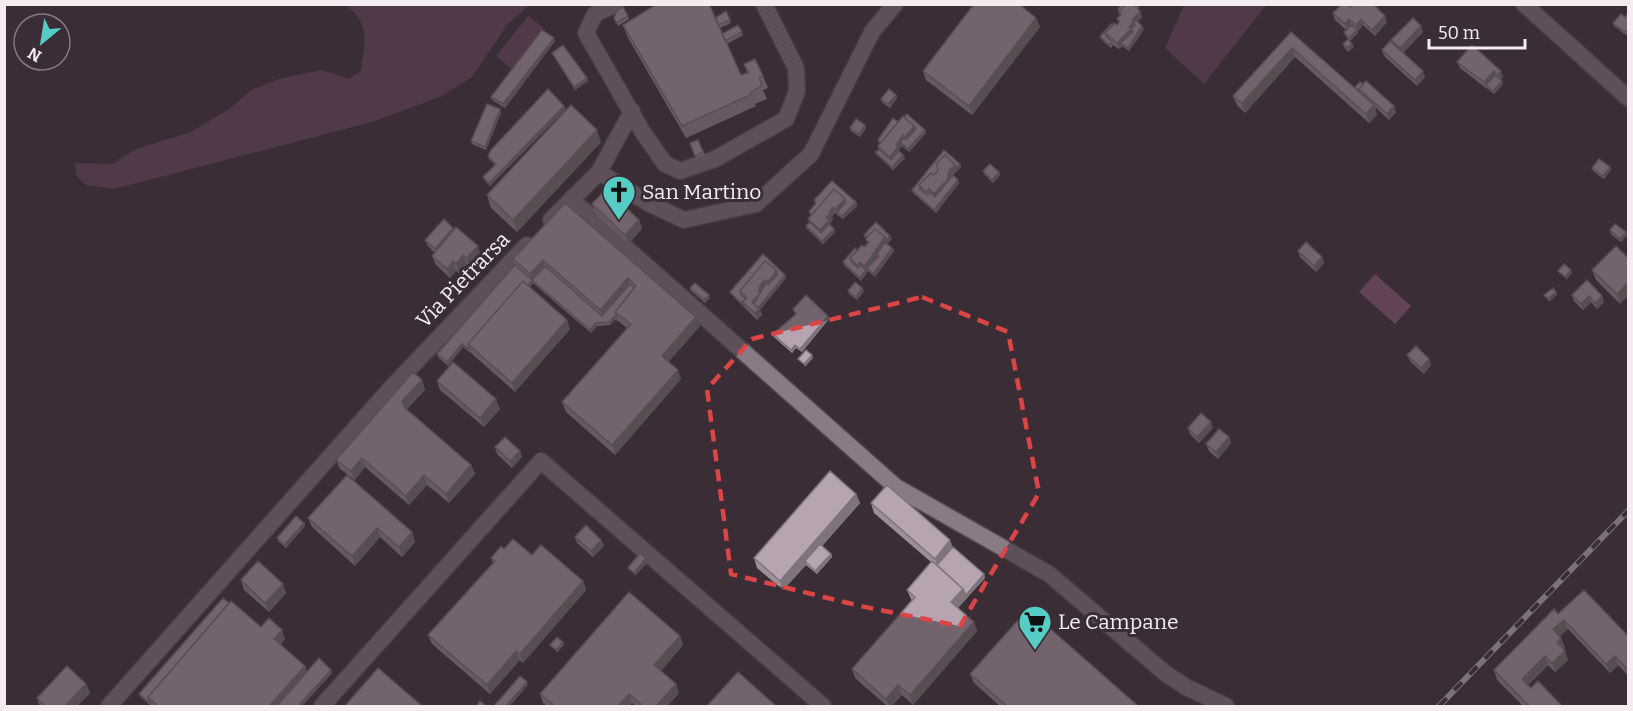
<svg xmlns="http://www.w3.org/2000/svg" width="1633" height="711" viewBox="0 0 1633 711" font-family="Bitter,serif">
<style>
.green{fill:#6b475f}
.water{fill:#965e84}
.lines{fill:none;stroke-linecap:round;stroke-linejoin:round}
.minor-casing{stroke:#544950;stroke-width:19}
.minor{stroke:#897a84;stroke-width:16}
.rail-casing{stroke:#cfc5cb;stroke-width:6}
.rail{stroke:#3a2d35;stroke-width:4;stroke-dasharray:11;stroke-linecap:butt}
.wall{fill:#9d8e97}
.shaded-wall{fill:#7f747b}
.building{fill:#b6a5b0;stroke:#7f747b;stroke-width:1.5}
.marked{fill:none;stroke:#db4546;stroke-width:4.5;stroke-dasharray:12 8;stroke-linejoin:round}
.labels{text-anchor:middle;stroke-width:6;stroke-linejoin:round;paint-order:stroke}
.poi-label{font-size:21px;fill:#f5ecf1;stroke:#3a2d35;text-anchor:start}
.street-label{font-size:21px;fill:#f5ecf1;stroke:#3a2d35}
</style>
<rect width="100%" height="100%" fill="#3a2d35"/>
<path class="green" d="M346 5H529L508 24 471 78 440 97 372 122 114 189 86 185 76 175 75 163 112 164 136 149 191 132 229 109 251 90 279 79 322 70 349 79 361 71C364 40 372 27 346 5Z
M1184 5V4L1266 5 1204 84 1165 48Z
M528 16 544 28 512 69 496 56Z"/>
<path class="water" d="M1375 274 1411 306 1395 324 1359 292Z"/>
<g class="lines">
<g class="minor-casing">
<path id="minor" d="M616 4 595 14 586 33 642 131 665 164 680 171 715 159 786 119 797 91 796 68 764 4
M1524 4 1628 98
M599 172 632 111
M571 199 896 487 1049 574 1165 673 1186 687 1226 706
M551 220 599 172 648 203 684 220 756 204 811 154 872 32 895 4
M109 706 390 389 527 245
M322 706 541 461 823 706"/>
</g>
<use href="#minor" class="minor"/>
<g class="rail-casing">
<path id="rail" d="M1439 706 1628 511"/>
</g>
<use href="#rail" class="rail"/>
</g>
<path class="wall" d="M1138 5 1139 8 1138 9 1142 17 1138 22 1144 29 1129 51 1122 46 1119 49 1113 45 1111 48 1102 40 1100 37 1113 25H1117L1119 23 1117 19 1120 16 1118 9Z
M1350 7 1385 16 1387 22 1375 36 1363 25 1358 31H1357L1358 33 1350 41 1354 47 1348 52 1344 47 1343 44 1348 39 1345 35 1344 32 1346 30 1335 20 1333 13Z
M726 11 731 23 720 28 722 34 738 25 743 35 727 44 741 75 747 73 744 64 763 76 768 88 763 90 767 99 755 104 756 106 686 138 628 38 623 25 715 18Z
M1629 13V33L1626 35 1614 26 1613 23 1625 17Z
M628 16 629 19 618 26 614 18Z
M1036 18 1040 27 972 115 926 80 923 71Z
M1421 26 1423 32 1403 53 1425 77 1417 86 1384 56 1382 50 1393 43 1391 40Z
M1291 32 1356 89 1355 87 1394 106 1396 112 1389 120 1375 107 1377 115 1369 123 1295 57 1245 113 1237 105 1233 96Z
M555 41 505 108 492 100 491 97Z
M1472 45 1503 77 1501 80 1503 84 1494 94 1487 88V89L1460 68 1457 62Z
M552 53 587 78 588 81 575 90Z
M896 95 897 98 890 108 882 102 881 99Z
M500 109 501 113 486 150 472 144 471 141Z
M566 109 490 186 484 180 483 177 495 165 489 159 488 156Z
M898 122 925 130 926 133 909 152 902 146 899 150 900 152 903 155 905 158 893 170 877 155 875 152 879 150 878 146 880 144 878 140Z
M865 125 866 128 860 137 851 131 850 128Z
M698 140 705 155 697 159 690 143Z
M601 142 517 232 491 208 487 195Z
M960 164 961 167 953 175 958 180 959 183 936 213 913 193 912 190Z
M1610 167 1611 170 1604 179 1593 171 1592 168Z
M983 171 999 172 1000 175 993 183 984 174Z
M814 200 856 202 857 206 843 219 835 213 832 217 833 219 830 223 835 232 823 244 807 229 806 226 810 222 808 219 811 216 809 212 815 204Z
M565 203 700 326 668 362 681 379 615 455 566 412 562 402 627 328 618 321 615 320 610 325 597 326 591 333 533 283 530 287 570 329 515 392 471 353 463 347 448 366 438 357 437 354 515 265 513 259Z
M592 204 639 220 642 229 628 244 596 214Z
M454 229 481 256 470 268 467 264 459 273 456 271 450 278 436 265 432 256 435 253 428 246 425 240Z
M1610 230 1627 235 1621 242 1611 234Z
M864 235 890 236 892 239 887 244 892 248 894 251 875 277 868 271 861 281 844 265 843 262 857 250 864 247 868 244Z
M1298 251 1322 257 1324 263 1316 272 1300 257Z
M763 254 786 278 760 310 762 315 757 320 732 295 730 292Z
M1629 259 1620 304 1596 280 1592 270Z
M690 288 710 298 705 303 691 291Z
M848 291H864L857 300 849 294Z
M1572 295 1602 296 1604 302 1597 309 1591 302 1583 310 1574 301Z
M793 309 828 316 829 319 802 352 796 348 792 353 774 337 773 334 796 314Z
M1407 355 1429 359 1431 365 1424 374 1410 361Z
M422 380 425 390 407 409 471 465 475 474 449 503 427 485 409 505 365 467 355 480 340 469 336 460Z
M437 381 500 409 484 427 440 390Z
M1188 428H1213L1199 443 1190 434Z
M1229 437 1231 443 1218 459 1209 451 1206 444Z
M495 447 522 457 512 468 497 454Z
M856 494 860 503 822 546 831 554 832 557 817 574 806 565 783 590 757 568 754 558Z
M871 503 953 547 984 574 985 578 958 608 977 631 913 705 902 695 891 706H887L855 678 852 669 912 601 907 590 931 562 874 513Z
M308 518 412 532 415 542 402 557 380 537 355 566 312 527Z
M304 523 305 526 286 548 278 541 277 538Z
M575 537 601 540 604 546 593 557 577 543Z
M504 549 532 555 583 581 586 590 523 663 520 660 490 694 432 644 428 635 493 563 491 558Z
M241 580 283 584 286 593 269 612 244 590Z
M229 603 261 627 285 639 281 645 305 666 307 672 332 673 302 706H151L141 697 139 694Z
M1558 614 1629 637V676L1618 665 1610 673 1568 629 1559 636 1565 648 1563 649 1568 660 1555 672 1548 665 1528 685 1531 688 1562 706H1523L1497 680 1494 670Z
M680 636 683 645 661 671 679 693 667 706H636L632 703 629 706H547L543 703 540 694Z
M970 674 1138 706H1000L974 683Z
M86 684 90 693 77 706H40L37 698Z"/>
<path class="shaded-wall" d="M1140 11 1142 17 1135 25 1133 32 1121 43 1122 46 1119 49 1117 43 1129 27 1132 20Z
M1385 16 1387 22 1375 36 1372 30Z
M1036 18 1040 27 972 115 969 106Z
M1349 19 1351 25 1347 31 1345 24Z
M1361 19 1363 25 1358 31 1356 25Z
M1142 26 1144 29 1129 51 1128 48Z
M1421 26 1423 32 1402 54 1400 48Z
M1357 30 1358 33 1350 41 1349 38Z
M554 38 555 41 505 108 503 104Z
M1352 44 1354 47 1348 52 1347 48Z
M1292 48 1295 57 1245 113 1242 103Z
M1423 71 1425 77 1417 86 1415 80Z
M1494 71 1496 78 1486 85 1487 88V89L1484 82Z
M1501 71 1503 77 1500 81 1498 75Z
M587 78 588 81 575 90 574 87Z
M1502 81 1503 84 1494 94 1493 91Z
M896 95 897 98 890 108 888 104Z
M1374 105 1377 115 1369 123 1366 114Z
M564 106 566 109 490 186 489 183Z
M1394 106 1396 112 1389 120 1387 114Z
M500 109 501 113 486 150 485 147Z
M865 125 866 128 860 137 859 134Z
M914 126 917 133 907 143 905 137Z
M597 130 601 142 517 232 513 220Z
M925 130 926 133 909 152 908 149Z
M903 135 905 141 899 150 901 154 892 163 890 157Z
M903 155 905 158 893 170 892 167Z
M960 164 961 167 951 177 936 200 934 194 949 171 955 165Z
M1610 167 1611 170 1604 179 1603 176Z
M999 172 1000 175 993 183 992 180Z
M958 180 959 183 936 213 934 210Z
M845 199 847 205 837 212 838 215V216L835 209Z
M856 202 857 206 843 219 842 216Z
M833 207 835 213 832 217 833 219 830 223 831 226 823 236 820 230 829 212Z
M639 220 642 229 628 244 625 235Z
M453 228 455 234 437 255 435 249Z
M834 229 835 232 823 244 822 241Z
M1626 232 1627 235 1621 242 1620 239Z
M890 236 892 239 887 244 886 241Z
M885 237 887 244 877 254 878 257 867 268 868 271 867 273 864 267Z
M478 246 481 256 470 268 467 258Z
M892 248 894 251 875 277 873 274Z
M463 255 467 264 459 273 456 264Z
M1322 257 1324 263 1316 272 1314 266Z
M543 260 546 269 532 280 530 274Z
M453 261 456 271 450 278 447 269Z
M866 270 867 273 861 281 860 278Z
M1571 270 1572 273 1566 280 1565 277Z
M777 271 779 278 769 288 767 282Z
M785 275 786 278 760 310 762 315 757 320 755 313 757 309Z
M628 278 631 287 603 319 600 310Z
M532 280 533 283 474 350Z
M765 280 767 286 755 307 752 302 761 284Z
M1629 282V295L1620 304 1617 294Z
M862 288 864 291 857 300 856 297Z
M1556 292 1557 295 1549 302 1548 299Z
M709 295 710 298 705 303 704 300Z
M1589 296 1591 302 1583 310 1581 304Z
M1602 296 1604 302 1597 309 1595 303Z
M828 316 829 319 802 352 800 349Z
M614 317 615 320 610 325 609 322Z
M696 317 700 326 665 366 662 356Z
M567 320 570 329 515 392 512 383Z
M596 323 597 326 591 333 590 330Z
M462 344 463 347 448 366 447 362Z
M795 345 796 348 792 353 791 350Z
M812 355 813 358 805 367 804 364Z
M1429 359 1431 365 1424 374 1421 368Z
M678 370 681 379 615 455 612 445Z
M422 380 425 390 406 410 402 401Z
M496 399 500 409 484 427 480 418Z
M1211 422 1213 428 1199 443 1197 437Z
M1229 437 1231 443 1218 459 1216 452Z
M520 451 522 457 512 468 510 461Z
M362 458 365 467 355 480 351 471Z
M471 465 475 474 449 503 446 494Z
M424 475 427 485 409 505 406 496Z
M856 494 860 503 807 563 805 561 806 565 783 590 780 581Z
M304 523 305 526 286 548 284 545Z
M377 528 380 537 355 566 352 556Z
M412 532 415 542 402 557 399 547Z
M601 540 604 546 593 557 591 551Z
M950 540 954 550 938 568 935 559Z
M831 554 832 557 817 574 815 571Z
M646 558 648 562 635 576 634 573Z
M984 574 985 578 955 611 951 602 963 589Z
M583 581 586 590 523 663 520 654Z
M283 584 286 593 269 612 265 603Z
M1564 620 1568 629 1557 639 1553 629Z
M974 622 977 631 913 705 910 695Z
M282 630 285 639 277 649 274 639Z
M680 636 683 645 658 674 654 665Z
M1561 638 1565 648 1561 652 1557 642Z
M563 642 564 645 557 653 556 650Z
M516 651 520 660 490 694 487 685Z
M1565 651 1568 660 1555 672 1552 663Z
M1545 656 1548 665 1525 688 1522 679Z
M1615 656 1618 665 1610 673 1606 664Z
M305 666 308 675 281 706H269Z
M331 670 332 673 302 706H298Z
M527 682 528 685 510 706H506Z
M86 684 90 693 77 706H65Z
M676 684 679 693 667 706H656Z
M898 685 902 695 891 706H889L886 699Z
M629 694 632 703 629 706H618Z"/>
<path class="building" d="M657 4H709L741 75 749 72 744 64 755 59 763 76 759 78 762 86 751 92 752 94 682 126 623 25Z
M974 4H1019L1036 18 969 106 923 71Z
M1122 4H1126L1120 11 1118 9Z
M1126 4H1133L1140 11 1132 20 1134 22 1129 27 1131 29 1117 43 1105 33 1114 23 1117 25 1120 21 1117 19 1121 14 1119 12Z
M1342 4H1348L1350 7 1353 4H1373L1385 16 1372 30 1361 19 1356 25 1349 19 1345 24 1333 13Z
M623 7 628 16 616 23 614 18 617 11Z
M726 11 730 20 718 25 715 18Z
M1629 13V28L1625 32 1613 23 1621 14 1625 17Z
M1413 18 1421 26 1400 48 1391 40Z
M1136 20 1142 26 1128 48 1121 43 1133 32 1131 29 1135 25 1134 22Z
M1111 24 1113 25 1105 33 1106 36 1112 42 1110 45 1100 37Z
M738 25 742 32 725 41 722 34Z
M1352 25 1357 30 1349 38 1344 32Z
M542 30 554 38 503 104 491 97Z
M1291 32 1374 105 1366 114 1292 48 1242 103 1233 96Z
M1348 39 1352 44 1347 48 1343 44Z
M1390 41 1423 71 1415 80 1382 50Z
M563 45 587 78 574 87 552 53Z
M1472 45 1501 71 1498 75 1494 71 1484 82 1457 62Z
M1495 75 1502 81 1493 91 1486 85Z
M1366 81 1394 106 1387 114 1359 89Z
M1360 82 1363 84 1359 89 1360 92 1355 87Z
M548 89 564 106 489 183 483 177 496 164 488 156 491 150Z
M889 89 896 95 888 104 881 99Z
M487 104 500 109 485 147 471 141Z
M571 105 597 130 513 220 487 195Z
M907 114 925 130 908 149 900 142 904 138 906 140 916 129 914 126 904 117Z
M903 116 914 126 905 137 903 135 896 145 898 147 890 157 878 146Z
M893 118 898 122 881 143 878 140Z
M856 119 865 125 859 134 850 128Z
M698 140 703 152 695 156 690 143Z
M879 150 891 160 899 151 903 155 892 167 875 152Z
M944 150 960 164 956 168 955 165 945 155 937 163 938 170 934 175 931 173 919 185 920 189 927 195 930 192 935 197 953 175 958 180 934 210 912 190Z
M945 155 955 165 949 171 947 180 934 194 929 189 926 192 919 185 931 173 934 175 938 170 937 163Z
M1599 159 1610 167 1603 176 1592 168Z
M990 164 999 172 992 180 983 171Z
M832 181 856 202 842 216 837 212 846 202 845 199 834 189 812 215 809 212 816 203 814 200Z
M606 189 639 220 625 235 592 204Z
M834 189 845 199 835 209 833 207 829 212 831 213 826 218 829 220 820 230 808 219Z
M565 203 696 317 662 356 678 370 612 445 562 402 631 324 615 312 636 286 628 278 600 310 543 260 530 274 513 259Z
M444 219 453 228 435 249 425 240Z
M810 222 821 233 829 224 834 229 822 241 806 226Z
M876 222 890 236 886 241 885 237 875 229 867 237 864 235Z
M1615 224 1626 232 1620 239 1610 230Z
M456 227 478 246 467 258 463 255 456 264 453 261 447 269 432 256Z
M875 229 885 237 864 267 860 262 857 265 850 258 862 245 864 247 869 242 866 240 868 236Z
M885 242 892 248 873 274 867 268 879 256 877 254Z
M1306 242 1322 257 1314 266 1298 251Z
M1616 246 1629 259V282L1617 294 1592 270Z
M855 248 857 250 850 258 851 261 858 268 861 265 866 270 860 278 843 262Z
M763 254 785 275 758 308 754 304 766 283 768 285 778 274 775 272 777 271 765 261 740 291 741 295 746 299 742 302 744 306 730 292Z
M765 261 777 271 767 282 765 280 761 284 758 291 760 293 752 302 759 309 755 313 742 302 747 298 740 291Z
M1564 264 1571 270 1565 277 1558 271Z
M515 265 532 280 528 285 523 281 468 344 470 350 462 344 447 362 437 354Z
M545 266 602 316 630 284 634 288 615 312 617 318 614 317 609 322 596 323 590 330 532 280Z
M1587 280 1602 296 1595 303 1589 296 1581 304 1572 295Z
M523 281 567 320 512 383 468 344Z
M855 282 862 288 856 297 848 291Z
M695 283 709 295 704 300 690 288Z
M1553 288 1556 292 1548 299 1544 295Z
M806 295 828 316 800 349 795 345 791 350 773 334 796 314 793 309Z
M1416 346 1429 359 1421 368 1407 355Z
M806 350 812 355 804 364 798 359Z
M453 362 496 399 480 418 437 381Z
M413 372 422 380 402 401 405 408 471 465 446 494 424 475 406 496 362 458 351 471 336 460Z
M1201 413 1211 422 1197 437 1188 428Z
M1219 429 1229 437 1216 452 1206 444Z
M505 437 520 451 510 461 495 447Z
M830 471 856 494 780 581 754 558Z
M347 475 412 532 399 547 377 528 352 556 308 518Z
M887 485 950 540 935 559 871 503Z
M296 516 304 523 284 545 277 538Z
M586 525 601 540 591 551 575 537Z
M513 539 532 555 541 545 583 581 520 654 516 651 487 685 428 635 495 561 491 558 501 546 504 549Z
M820 544 831 554 815 571 805 561Z
M953 547 984 574 966 595 963 589 937 565Z
M640 553 646 558 634 573 628 568Z
M258 561 283 584 265 603 241 580Z
M932 561 963 589 951 602 974 622 910 695 898 685 886 699 852 669 915 597 907 590Z
M1584 590 1629 637V671L1615 656 1606 664 1564 620 1553 629 1561 638 1557 642 1565 651 1552 663 1545 656 1522 679 1531 688 1538 681 1562 706H1529L1494 670 1554 609 1558 614Z
M629 592 680 636 654 665 676 684 656 706H643L629 694 618 706H555L540 694Z
M223 598 229 603 148 697 150 703 139 694Z
M231 601 261 627 269 618 282 630 274 639 305 666 269 706H158L148 697Z
M1028 609 1138 706H1007L970 674Z
M557 637 563 642 556 650 550 645Z
M319 658 331 670 298 706H277Z
M67 666 86 684 65 706H45L37 698Z
M378 668 422 706H345Z
M738 672 776 706H707Z
M520 676 527 682 506 706H494Z
M480 701 486 706H476Z"/>
<path d="M0 0H1633V711H0ZM922 297 1008 332 1039 493 960 626 860 606 731 574 707 389 752 339Z" fill="#3a2d35" fill-opacity=".55" fill-rule="evenodd"/>
<path class="marked" d="M922 297 1008 332 1039 493 960 626 860 606 731 574 707 389 752 339Z"/>
<defs>
<g id="church-pin" transform="scale(1.725)"><path d="M0 17L-7.5 6A9.5 9.5 0 1 1 7.5 6Z" fill="#55cdc6" stroke="#3a2d35"/><path d="M-1.2-6h2.4v3.5h3.3v2.4h-3.3V6h-2.4V-.1h-3.3v-2.4h3.3Z" fill="#111"/></g>
<g id="supermarket-pin" transform="scale(1.725)"><path d="M0 17L-7.5 6A9.5 9.5 0 1 1 7.5 6Z" fill="#55cdc6" stroke="#3a2d35"/><path d="M-6-5.5h2.5l.6 2H6L4.5 2H-2.5L-4.4-4H-6ZM-1.5 3.2a1.3 1.3 0 1 0 .1 0ZM3 3.2a1.3 1.3 0 1 0 .1 0Z" fill="#111"/></g>
</defs>
<g fill-rule="evenodd">
<use href="#church-pin" x="619" y="192"/>
<use href="#supermarket-pin" x="1035" y="622"/>
</g>
<g class="labels">
<g class="poi-label">
<text x="642" y="199">San Martino</text>
<text x="1058" y="629">Le Campane</text>
</g>
<g class="street-label">
<text transform="translate(463 280) rotate(-46)" y="7">Via Pietrarsa</text>
</g>
</g>
<rect width="1633" height="711" fill="none" stroke="#f5ecf1" stroke-width="12"/>
<g transform="translate(42 42) rotate(210)"><circle r="28" fill="#3a2d35" stroke="#857980" stroke-width="1.5"/>
<path d="M0-4.5L10 22L0 15L-10 22Z" fill="#55cdc6"/>
<text y="-9" font-size="16" font-weight="bold" text-anchor="middle" fill="#f5ecf1">N</text>
</g>
<path d="M1429 39v9h96v-9" fill="none" stroke="#f5ecf1" stroke-width="3"/>
<text x="1438" y="39" font-size="18" fill="#f5ecf1" stroke="#3a2d35" stroke-width="4.5" paint-order="stroke">50 m</text>
</svg>
